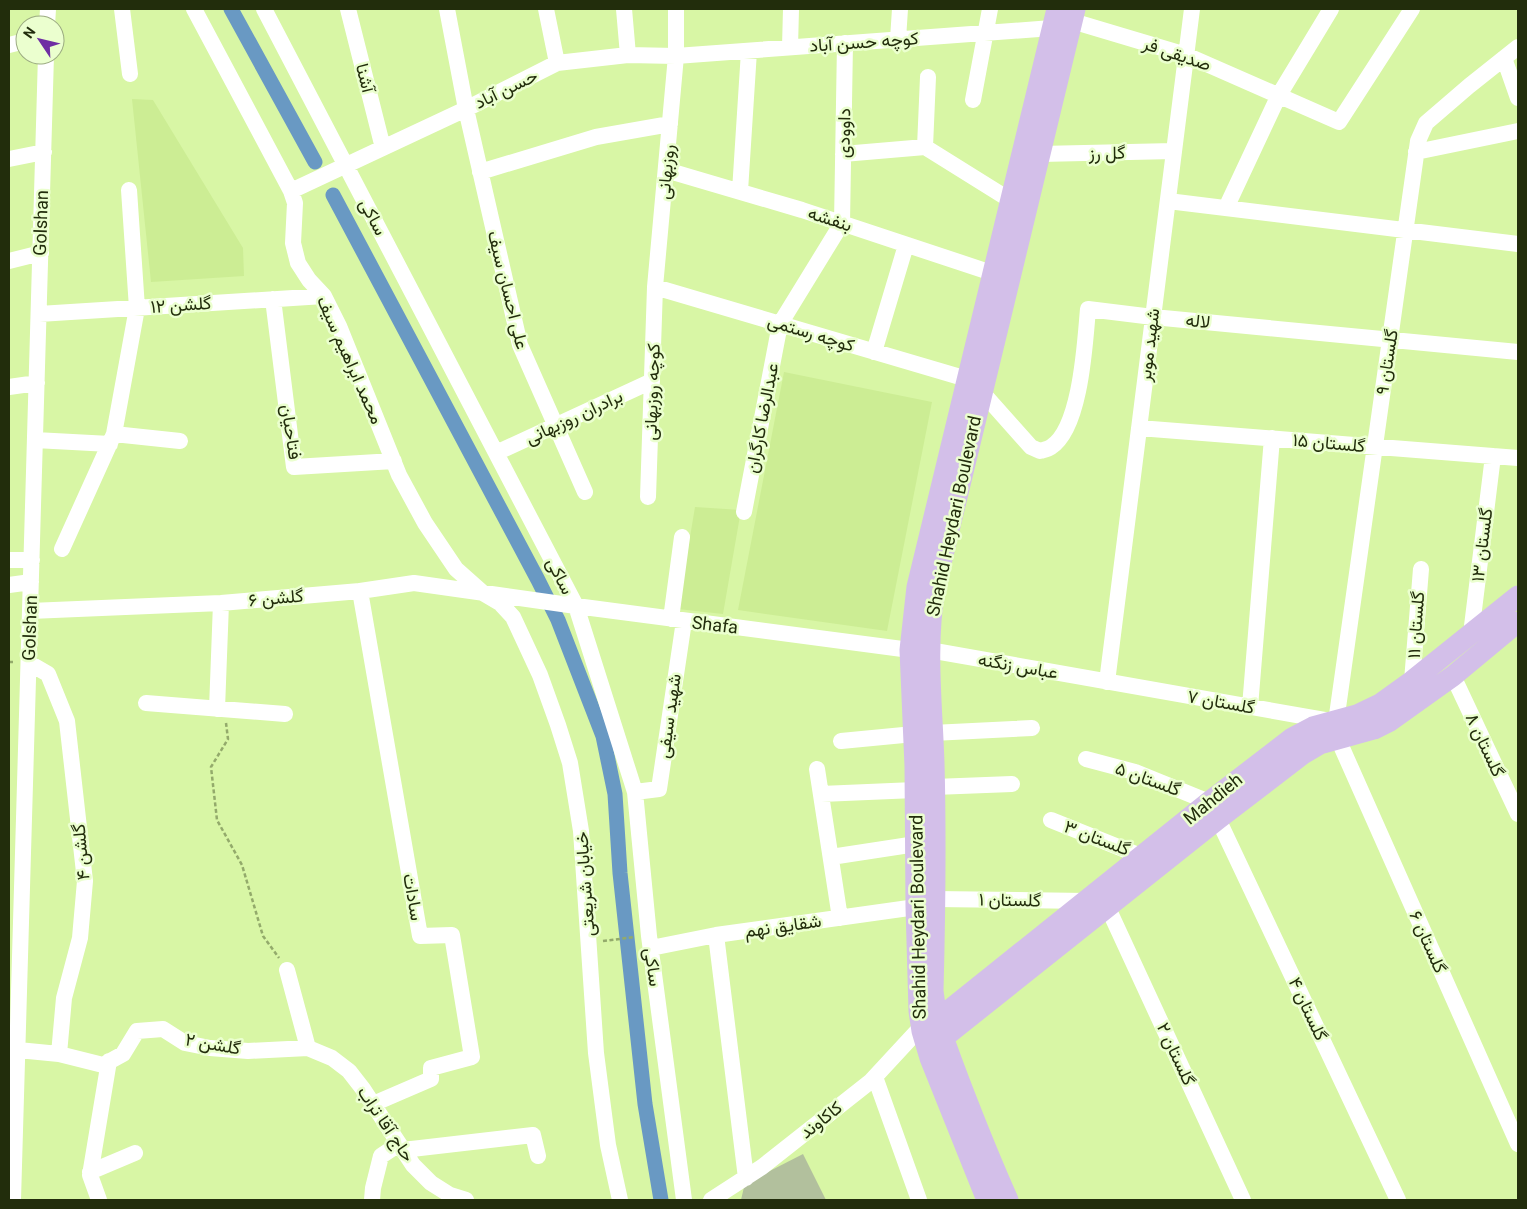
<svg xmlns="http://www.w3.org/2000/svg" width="1527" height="1209" viewBox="0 0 1527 1209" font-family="Roboto,Vazirmatn,sans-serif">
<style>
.built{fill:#cced94}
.green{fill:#b2c09d}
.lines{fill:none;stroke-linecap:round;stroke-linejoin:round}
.canal{stroke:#6999c3;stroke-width:15}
.path{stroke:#93aa6b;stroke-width:2.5;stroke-dasharray:4 2.5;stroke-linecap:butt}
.minor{stroke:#fff;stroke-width:16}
.major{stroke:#d3bfe9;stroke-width:21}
.labels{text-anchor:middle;stroke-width:5;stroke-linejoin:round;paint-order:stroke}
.street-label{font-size:18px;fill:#222d0c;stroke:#ebffcf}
</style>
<rect width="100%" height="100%" fill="#d8f6a5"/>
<path class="built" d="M132 99 153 100 243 248 244 276 151 282Z
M784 372 932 402 887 631 738 610Z
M695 507 741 510 723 614 678 609Z"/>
<path class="green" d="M803 1154 826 1200H741L744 1187 754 1179Z"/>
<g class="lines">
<path class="canal" d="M231 9 315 162
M333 195 538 580 558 620 603 736 615 794 620 873 645 1104 661 1200"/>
<path class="path" d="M9 662H15
M226 723 228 739 211 767 217 820 242 865 263 936 279 958
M603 941 635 937"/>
<path class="minor" d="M122 9 130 74
M194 9 291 191 295 203 293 243 298 263 309 280 324 296 339 326 399 475 425 523 456 569 483 593 500 603 513 617 540 675 558 725 570 763 581 831 596 1053 608 1145 620 1200
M264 9 576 606 635 792 649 936 684 1200
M348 9 383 148
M447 9 466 109 520 345 585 492
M546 9 557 63
M624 9 628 55
M1072 21 1186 55 1339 122 1412 9
M47 25 48 9
M898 39 900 9
M9 45 25 41
M790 47 791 9
M1504 58 1518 98
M928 77 925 147 1010 200
M973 100 990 9
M1416 152 1518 131
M843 154 925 147
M1040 154 1174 151
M9 159 44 152
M666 170 802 210 992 273
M480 172 596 137 670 124
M291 191 466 109 557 63 628 55 676 56 1052 28
M740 191 749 51
M1168 201 1518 244
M1226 208 1279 95 1331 9
M9 261 41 253
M655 287 967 379
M273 299 294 467 394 461
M39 314 324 296
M874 352 906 245
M9 387 37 383
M982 392 1031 447 1040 451C1043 450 1048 449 1051 447 1081 428 1085 342 1088 309L1153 317 1518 352
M1139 428 1518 458
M114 434 180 441
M35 440 110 444
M496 453 652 381
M648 497 655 287 676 56V9
M744 512 780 324 842 223 845 43
M62 549 114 434 137 308 129 190
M9 560H32
M9 585 31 582
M360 591 420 936 452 935 472 1057 431 1068V1079L373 1104
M30 611 221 603 360 591 414 583 576 606 910 650H929L1336 722 1418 141 1426 123 1469 86 1518 47
M671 619 682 537
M1471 634 1493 456
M29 663 48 674 67 721 85 881 80 938 64 998 59 1054
M1453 676 1518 814
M1412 681 1421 569
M1107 682 1192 9
M146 703 285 714
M1250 707 1272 438
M217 709 221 603
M932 733 1032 728
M1338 739 1518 1144
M841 741 914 734
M1086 759 1135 772 1209 802
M817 769 840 918
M934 787 1012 784
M635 792 659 789 684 621
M821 794 915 790
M1218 819 1398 1200
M1051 820 1143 857
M831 857 916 844
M934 899 1087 901
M1108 908 1243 1200
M716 935 746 1178
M651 948 716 935 916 907
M287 970 308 1048
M18 1050 59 1054 103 1065 123 1054 137 1031 163 1029 185 1043 210 1048 248 1051 308 1048 332 1058 349 1071 363 1089 413 1165 431 1183 450 1195 466 1200
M875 1077 919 1200
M403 1150 533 1135 538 1156
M90 1172 135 1153
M13 1200 46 55
M99 1200 90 1175 109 1061
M372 1200 373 1188 381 1156 399 1144
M711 1200 762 1167 871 1081 921 1027"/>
<path class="major" d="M927 1024 937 1020 1209 802 1292 738 1313 727 1357 715 1380 704 1412 681 1518 596
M934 1047 943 1038 1218 819 1303 754 1320 744 1374 729 1390 721 1453 676 1518 622
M987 1200 930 1058 922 1031 919 1011 916 907 915 766 910 650 917 587 1057 9
M1008 1200C991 1162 975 1122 960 1083 949 1053 936 1024 933 991 935 915 936 839 934 763 932 704 925 646 935 588L1075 9"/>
</g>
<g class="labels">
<g class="street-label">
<text transform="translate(864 42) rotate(-4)" y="6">کوچه حسن آباد</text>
<text transform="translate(1177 54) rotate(19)" y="6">صدیقی فر</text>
<text transform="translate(365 78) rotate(76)" y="6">آشنا</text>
<text transform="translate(506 89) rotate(-26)" y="6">حسن آباد</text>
<text transform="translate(844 133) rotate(-89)" y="6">داوودی</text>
<text transform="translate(1107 153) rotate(-1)" y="6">گل رز</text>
<text transform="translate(666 172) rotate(-85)" y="6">روزبهانی</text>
<text transform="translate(373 217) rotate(62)" y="6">ساکی</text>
<text transform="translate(830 219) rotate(18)" y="6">بنفشه</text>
<text transform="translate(41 223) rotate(-88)" y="6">Golshan</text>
<text transform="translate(508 290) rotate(76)" y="6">علی احسان سیف</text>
<text transform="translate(181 305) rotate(-4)" y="6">گلشن ۱۲</text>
<text transform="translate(1198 321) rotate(6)" y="6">لاله</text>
<text transform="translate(811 333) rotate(17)" y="6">کوچه رستمی</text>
<text transform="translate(1149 345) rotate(-83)" y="6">شهید موبر</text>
<text transform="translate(350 360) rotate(66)" y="6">محمد ابراهیم سیف</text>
<text transform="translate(1387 362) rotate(-81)" y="6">گلستان ۹</text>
<text transform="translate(652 392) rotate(-88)" y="6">کوچه روزبهانی</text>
<text transform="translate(574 417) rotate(-25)" y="6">برادران روزبهانی</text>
<text transform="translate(762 418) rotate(-79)" y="6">عبدالرضا کارگران</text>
<text transform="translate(291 432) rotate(81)" y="6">فتاحیان</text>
<text transform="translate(1329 443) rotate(5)" y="6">گلستان ۱۵</text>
<text transform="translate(954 516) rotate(-78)" y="6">Shahid Heydari Boulevard</text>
<text transform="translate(1482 545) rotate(-83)" y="6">گلستان ۱۳</text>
<text transform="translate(560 576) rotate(63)" y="6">ساکی</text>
<text transform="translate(276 598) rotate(-5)" y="6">گلشن ۶</text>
<text transform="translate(715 625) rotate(7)" y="6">Shafa</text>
<text transform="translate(1416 625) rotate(-86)" y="6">گلستان ۱۱</text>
<text transform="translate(30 628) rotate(-88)" y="6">Golshan</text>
<text transform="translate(1018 666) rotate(10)" y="6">عباس زنگنه</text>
<text transform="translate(1221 702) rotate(10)" y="6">گلستان ۷</text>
<text transform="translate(669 716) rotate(-82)" y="6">شهید سیفی</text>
<text transform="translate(1485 745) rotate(65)" y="6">گلستان ۸</text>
<text transform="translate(1148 779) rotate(20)" y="6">گلستان ۵</text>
<text transform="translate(1213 799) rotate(-39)" y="6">Mahdieh</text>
<text transform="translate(1097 838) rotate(21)" y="6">گلستان ۳</text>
<text transform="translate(81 852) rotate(-95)" y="6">گلشن ۴</text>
<text transform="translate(585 884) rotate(-94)" y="6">خیابان شریعتی</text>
<text transform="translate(413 897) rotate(80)" y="6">سادات</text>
<text transform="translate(1010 900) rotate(1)" y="6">گلستان ۱</text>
<text transform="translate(918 917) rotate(-91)" y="6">Shahid Heydari Boulevard</text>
<text transform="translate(783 926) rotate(-8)" y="6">شقایق نهم</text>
<text transform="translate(1428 942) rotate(66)" y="6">گلستان ۶</text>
<text transform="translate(653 967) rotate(82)" y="6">ساکی</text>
<text transform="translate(1308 1009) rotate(65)" y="6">گلستان ۴</text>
<text transform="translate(213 1044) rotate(10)" y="6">گلشن ۲</text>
<text transform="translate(1176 1054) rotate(65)" y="6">گلستان ۲</text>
<text transform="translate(821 1120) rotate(-38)" y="6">کاکاوند</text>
<text transform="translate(386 1124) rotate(56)" y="6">حاج آقا تراب</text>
</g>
</g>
<rect width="1527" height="1209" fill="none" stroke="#222d0c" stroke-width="20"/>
<g transform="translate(40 40) rotate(305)"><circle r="24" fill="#ebffcf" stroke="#9bab81"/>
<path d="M0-4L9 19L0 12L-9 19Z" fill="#6f2ea3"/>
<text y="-8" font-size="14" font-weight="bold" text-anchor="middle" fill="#222d0c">N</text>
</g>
</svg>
